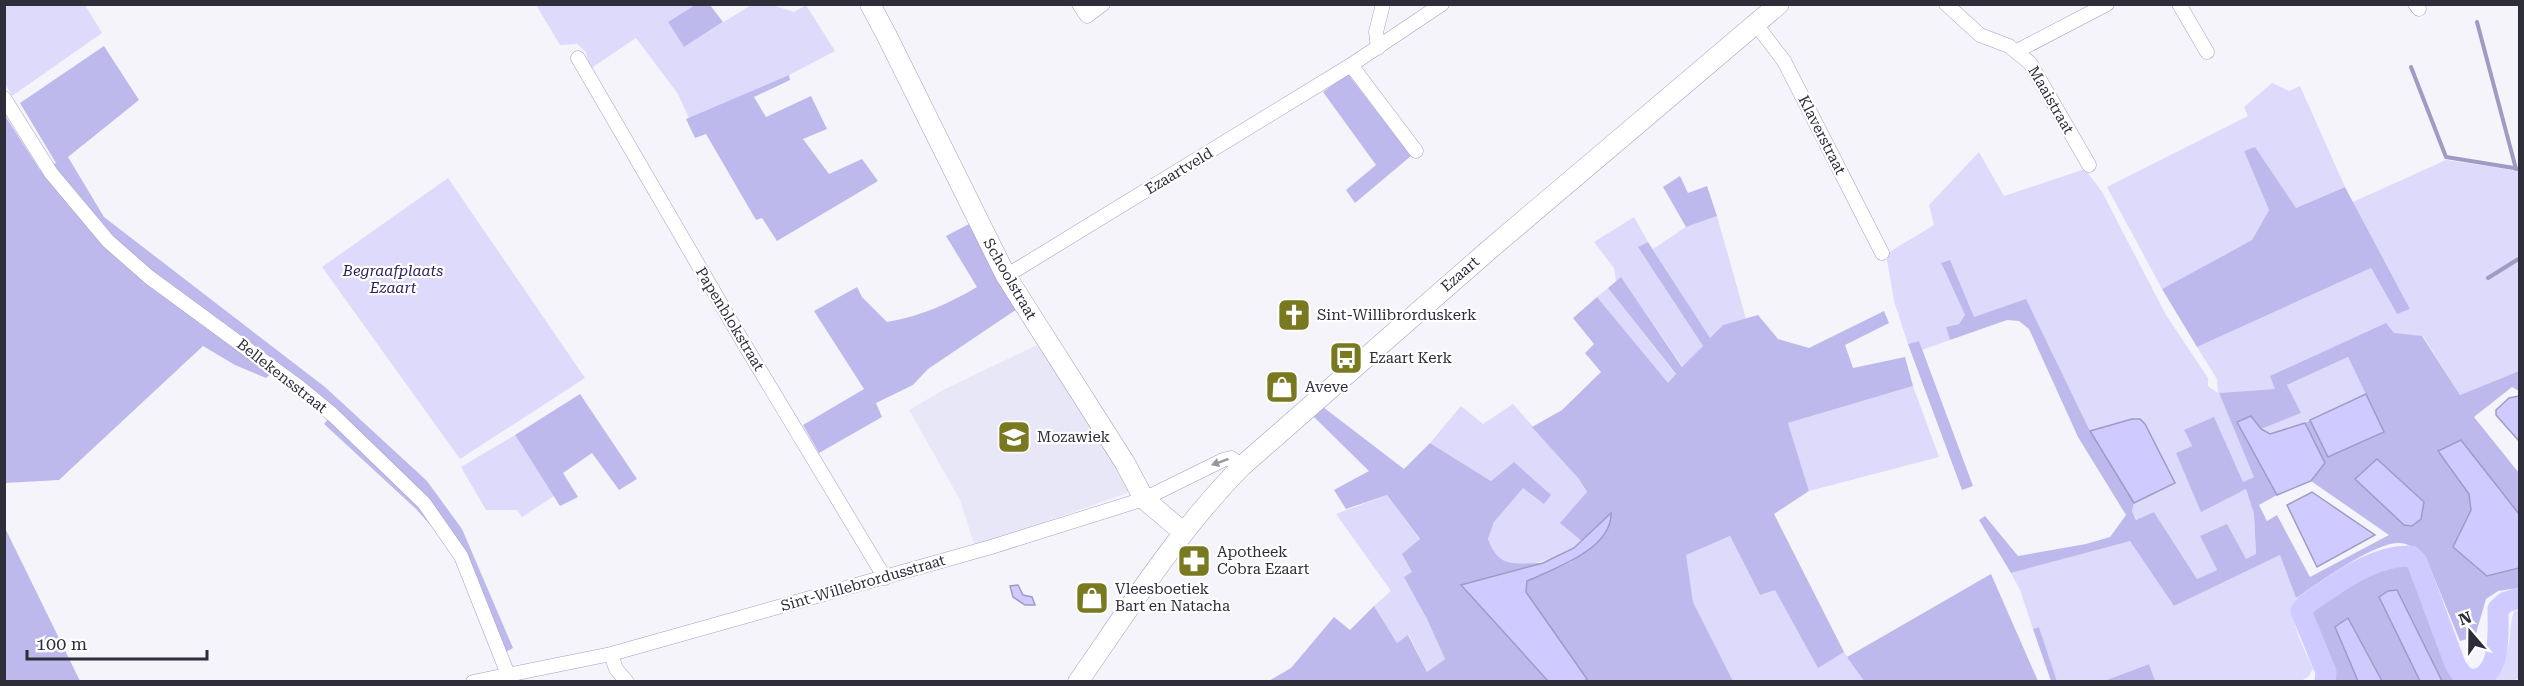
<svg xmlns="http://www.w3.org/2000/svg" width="2524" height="686" viewBox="0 0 2524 686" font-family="'Roboto Serif',serif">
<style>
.built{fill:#e8e7f8}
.green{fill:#dddafc}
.forest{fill:#beb9ed;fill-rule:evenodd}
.water{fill:#cfcaff;stroke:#9f9bc4;stroke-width:1.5}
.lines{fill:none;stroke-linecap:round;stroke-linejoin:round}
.stream{stroke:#9f9bc4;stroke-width:4}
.river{stroke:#cfcaff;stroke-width:21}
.street-casing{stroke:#a3a0c1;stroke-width:15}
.secondary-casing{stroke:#a3a0c1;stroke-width:21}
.street{stroke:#fff;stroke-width:14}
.secondary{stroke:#fff;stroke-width:20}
.oneway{fill:#96969c}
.labels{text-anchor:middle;stroke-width:4.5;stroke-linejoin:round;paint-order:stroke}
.street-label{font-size:15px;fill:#2e2d3a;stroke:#fff}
.park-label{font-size:15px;font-style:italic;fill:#2b1c59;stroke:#fff}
.poi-label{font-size:15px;fill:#2e2d3a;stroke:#fff;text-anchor:start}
</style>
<rect width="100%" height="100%" fill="#f5f4fb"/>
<path class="built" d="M1041 343 1120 463 1130 492 1045 522 1046 525 975 547 960 500 909 410 943 390Z"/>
<path class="green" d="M4 5H85L102 33 12 96 5 83Z
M536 5H695L668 22 684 47 751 5H772L794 12 806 5 835 51 789 75 689 118 678 94 636 38 590 69 586 52 577 44 560 45Z
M2272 83 2289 91 2300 86 2345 187 2296 208 2255 148 2244 151 2269 210 2252 240 2162 289 2107 187 2248 116 2244 107Z
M1979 152 2004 196 2085 169 2102 192 2166 315 2208 378V386L2218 393 2217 379 2197 347 2371 268 2397 314 2410 309 2353 202 2446 160 2519 171V371L2460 395 2423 336 2271 376 2276 389 2219 393 2255 477 2243 482 2184 431 2192 446 2176 453 2246 489 2254 514 2256 555 2246 560 2200 536 2217 570 2197 579 2154 512 2137 520 2132 511 2134 503 2175 483 2145 424 2140 419H2132L2090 431 2026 300 1974 317 1941 264 1965 315 1959 324 1946 327 1950 340 1922 350 1919 341 1908 344 1894 301 1886 254 1934 225 1929 205Z
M448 178 585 378 460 459 322 267Z
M1717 216 1746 319 1723 325 1710 339 1653 249 1686 227Z
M1634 217 1648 242 1639 247 1703 346 1683 367 1621 278 1616 281 1614 268 1594 242Z
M1608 288 1676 375 1668 384 1597 297Z
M2348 357 2366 394 2283 432 2270 434 2261 429 2300 413 2287 385Z
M1913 386 1939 457 1809 491 1788 423Z
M1513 404 1578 478 1587 493 1561 523 1583 542C1561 557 1519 576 1495 555 1491 552 1489 544 1488 539L1494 522 1523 487 1514 462 1491 481 1430 443 1461 406 1483 424Z
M515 435 554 496 522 517 517 510H486L461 467Z
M1387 495 1420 540 1412 572 1427 619 1445 659 1427 672 1409 635 1397 643 1374 606 1391 591 1336 514Z
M1730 536 1760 595 1775 589 1818 667 1844 652 1864 681H1733L1693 602 1685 555Z
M2130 540 2174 606 2280 555 2296 598C2287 621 2304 647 2313 669L2309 676 2301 681 2155 682 2148 664 2104 681H2057L2039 627 2033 629 2020 590 2011 573Z
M2519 610V678L2512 681H2494C2502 667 2509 651 2510 635 2511 626 2511 620 2514 611Z"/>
<path class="forest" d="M695 5H710L723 22 684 47 668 22Z
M104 46 139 100 68 157 104 217 325 387 427 481 462 529 513 648 506 652 480 588 442 538 416 509 324 424 328 419 271 374 266 378 235 365 203 346 59 480 5 483 4 114 40 170 56 163 20 103Z
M1348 74 1411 156 1355 203 1346 190 1376 165 1323 92Z
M789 75 790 80 754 97 766 117 811 96 827 129 803 139 829 174 862 159 878 181 777 241 762 218 756 220 706 134 695 138 686 119Z
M2255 147 2296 208 2345 187 2410 309 2397 314 2371 268 2197 347 2162 289 2252 240 2269 210 2244 151Z
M1680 176 1688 193 1707 186 1717 216 1686 227 1663 187Z
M969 224 1017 309 928 369 913 385 876 403 882 417 819 453 803 425 864 389 814 311 857 287 862 297 887 322C921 316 948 304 977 287L946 236Z
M1648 242 1710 338 1723 325 1758 315 1778 339 1809 348 1884 311 1889 323 1845 345 1853 368 1905 357 1913 386 1788 423 1809 491 1774 514 1844 652 1818 668 1775 590 1760 595 1730 536 1686 555 1693 602 1733 681H1585L1587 679 1526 592 1527 581 1571 562 1597 542 1611 514 1583 542 1560 523 1587 492 1578 478 1532 427 1562 410 1601 372 1585 353 1594 344 1573 318 1597 297 1668 383 1676 374 1608 288 1621 277 1682 367 1703 346 1638 247Z
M1950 260 1974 317 2026 299 2090 431 2134 503 2132 511 2136 520 2154 512 2197 579 2217 570 2200 536 2227 524 2246 559 2256 554 2254 514 2246 489 2201 512 2176 453 2192 446 2184 430 2214 417 2243 482 2254 477 2219 393 2275 389 2270 376 2386 323 2394 333 2422 336 2460 395 2519 371V391L2512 387 2474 417 2519 473V514L2439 451 2469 494 2471 510 2453 547 2487 576 2519 568V588L2498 591 2486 599 2475 637 2460 641 2426 558C2419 551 2410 543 2398 543 2371 544 2319 583 2296 598L2280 555 2174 606 2130 541 2011 573 1979 520 1985 516 2018 556 2086 544 2110 537 2126 515 2078 437 2029 329 2019 321 2007 320 1950 340 1946 327 1959 324 1965 315 1941 263ZM2348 357 2384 432 2329 457 2310 420 2305 423 2324 463 2311 481 2389 535 2310 577 2277 515 2267 521 2259 505 2277 495 2237 422 2251 416 2261 429 2301 413 2287 385Z
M1919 341 1973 486 1962 490 1908 344Z
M580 394 637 479 619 490 592 453 563 473 578 497 560 506 515 435Z
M1323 407 1404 469 1430 443 1491 481 1514 462 1551 495 1544 504 1523 488 1494 522 1488 539C1499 569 1514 563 1543 563L1461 585 1548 681 1267 682 1291 668 1334 617 1350 630 1374 606 1397 643 1408 635 1427 672 1445 659 1427 619 1404 577 1412 572 1402 554 1420 539 1387 495 1346 509 1334 490 1369 471 1313 416Z
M5 528 80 681H5Z
M2406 563 2414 568 2459 681H2442L2397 590 2380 598 2420 681H2382L2348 619 2335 627 2358 681H2331L2332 670 2307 610C2338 591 2369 566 2406 563Z
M1991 574 2038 681H1864L1847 657Z
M2039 627 2057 681H2051L2033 629Z
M2149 664 2155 681H2104Z"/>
<path class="water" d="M2366 394 2384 432 2328 457 2310 420Z
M2519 396H2520L2519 441 2496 415V410L2509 398Z
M2251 416 2261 429 2270 434 2305 423 2325 463 2311 481 2277 495 2237 422Z
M2132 419H2140L2145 424 2175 483 2134 503 2090 431Z
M2461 440 2519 514V568L2487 576 2453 547 2471 510 2469 494 2438 451Z
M2377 459 2424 502 2421 519 2412 526 2404 525 2355 479Z
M2312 492 2375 535 2317 567 2287 505Z
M1611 513C1612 549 1554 569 1527 581L1526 592 1587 679 1585 681H1548L1461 585 1543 563 1574 548Z
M1018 585 1023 595 1032 597 1035 605H1025L1013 597 1010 586Z
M2397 590 2442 681H2420L2379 597 2388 591Z
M2348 618 2382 681H2358L2335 627Z"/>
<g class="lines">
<path class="stream" d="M2477 22 2516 169
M2411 67 2446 157 2520 169
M2488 278 2520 258"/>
<path class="river" d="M2325 682 2326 672 2301 611 2305 605C2336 584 2372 555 2411 556L2417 562 2455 664C2460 672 2464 681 2476 679 2502 674 2498 628 2498 609L2506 602 2520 598"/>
<g class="street-casing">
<path id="street" d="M1079 4 1087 16 1103 4
M1946 4 1980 35 2009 46 2030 63 2089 165
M2179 4 2207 52
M2415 4 2419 9
M1755 23 1784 61 1882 253
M1378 48 1376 32 1383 4
M2017 51 2107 4
M578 58 743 342 885 578
M1351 65 1416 151
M4 98 51 173 108 241 149 277 299 387 333 415 424 503 461 556 511 682
M1006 276 1351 65 1442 4
M611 654 616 669 627 682
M473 682 611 654 991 547 1144 499 1223 460 1231 458 1242 466"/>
</g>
<g class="secondary-casing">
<path id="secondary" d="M870 4 887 36 1006 276 1125 463 1144 499 1183 532
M1078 682C1130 607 1178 531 1242 466L1490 249 1779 4"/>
</g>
<use href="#street" class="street"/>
<use href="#secondary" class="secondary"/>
</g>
<defs><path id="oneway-solid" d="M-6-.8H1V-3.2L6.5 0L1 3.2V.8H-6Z" transform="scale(1.5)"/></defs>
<use class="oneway" href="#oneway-solid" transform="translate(1220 462) rotate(160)"/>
<defs>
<g id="church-square" transform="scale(1.725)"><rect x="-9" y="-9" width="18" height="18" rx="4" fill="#797920" stroke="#fff"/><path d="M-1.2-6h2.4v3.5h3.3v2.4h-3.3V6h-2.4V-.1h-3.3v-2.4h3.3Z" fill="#fff"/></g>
<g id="bus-square" transform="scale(1.725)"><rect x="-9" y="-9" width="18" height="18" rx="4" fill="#797920" stroke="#fff"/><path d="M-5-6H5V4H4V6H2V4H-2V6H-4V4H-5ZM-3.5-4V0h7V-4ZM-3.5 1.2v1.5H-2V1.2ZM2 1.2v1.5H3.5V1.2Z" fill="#fff"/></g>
<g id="shop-square" transform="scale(1.725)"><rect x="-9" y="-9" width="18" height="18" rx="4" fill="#797920" stroke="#fff"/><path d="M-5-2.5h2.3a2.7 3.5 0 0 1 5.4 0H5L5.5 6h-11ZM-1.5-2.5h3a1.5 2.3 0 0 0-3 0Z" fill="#fff"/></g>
<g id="school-square" transform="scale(1.725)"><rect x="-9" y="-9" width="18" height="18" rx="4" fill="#797920" stroke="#fff"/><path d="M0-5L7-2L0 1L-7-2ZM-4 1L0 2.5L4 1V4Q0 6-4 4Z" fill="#fff"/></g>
<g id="pharmacy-square" transform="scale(1.725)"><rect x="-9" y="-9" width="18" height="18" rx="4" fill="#797920" stroke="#fff"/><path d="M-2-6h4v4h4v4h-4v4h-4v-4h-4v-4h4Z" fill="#fff"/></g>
</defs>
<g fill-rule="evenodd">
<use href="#church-square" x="1294" y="315"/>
<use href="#bus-square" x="1346" y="358"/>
<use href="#shop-square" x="1282" y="387"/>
<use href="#school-square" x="1014" y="437"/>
<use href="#pharmacy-square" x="1194" y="561"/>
<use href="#shop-square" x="1092" y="598"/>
</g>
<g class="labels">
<g class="street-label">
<text transform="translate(2051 100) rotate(60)" y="5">Maaistraat</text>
<text transform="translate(1822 135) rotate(63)" y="5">Klaverstraat</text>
<text transform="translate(1179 171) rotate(-31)" y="5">Ezaartveld</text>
<text transform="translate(1460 274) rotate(-41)" y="5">Ezaart</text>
<text transform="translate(1010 279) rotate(60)" y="5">Schoolstraat</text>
<text transform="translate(730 319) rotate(59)" y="5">Papenblokstraat</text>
<text transform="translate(282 376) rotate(38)" y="5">Bellekensstraat</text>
<text transform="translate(863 583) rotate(-16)" y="5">Sint-Willebrordusstraat</text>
</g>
<g class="park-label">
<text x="393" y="276">Begraafplaats<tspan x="393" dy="17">Ezaart</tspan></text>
</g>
<g class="poi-label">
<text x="1317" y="320">Sint-Willibrorduskerk</text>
<text x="1369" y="363">Ezaart Kerk</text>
<text x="1305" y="392">Aveve</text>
<text x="1037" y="442">Mozawiek</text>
<text x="1217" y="557">Apotheek<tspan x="1217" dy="17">Cobra Ezaart</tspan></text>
<text x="1115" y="594">Vleesboetiek<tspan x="1115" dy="17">Bart en Natacha</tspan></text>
</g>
</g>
<rect width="2524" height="686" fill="none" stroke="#2e2d3a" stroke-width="12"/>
<g transform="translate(2470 632) rotate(340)" stroke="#ffffff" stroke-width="4.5" paint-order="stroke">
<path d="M0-4.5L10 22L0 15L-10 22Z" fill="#2e2d3a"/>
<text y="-9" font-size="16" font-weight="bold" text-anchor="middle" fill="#2e2d3a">N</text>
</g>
<path d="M27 650v9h180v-9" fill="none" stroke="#2e2d3a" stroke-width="3"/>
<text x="36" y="650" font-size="18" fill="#2e2d3a" stroke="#ffffff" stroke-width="4.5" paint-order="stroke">100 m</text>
</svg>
